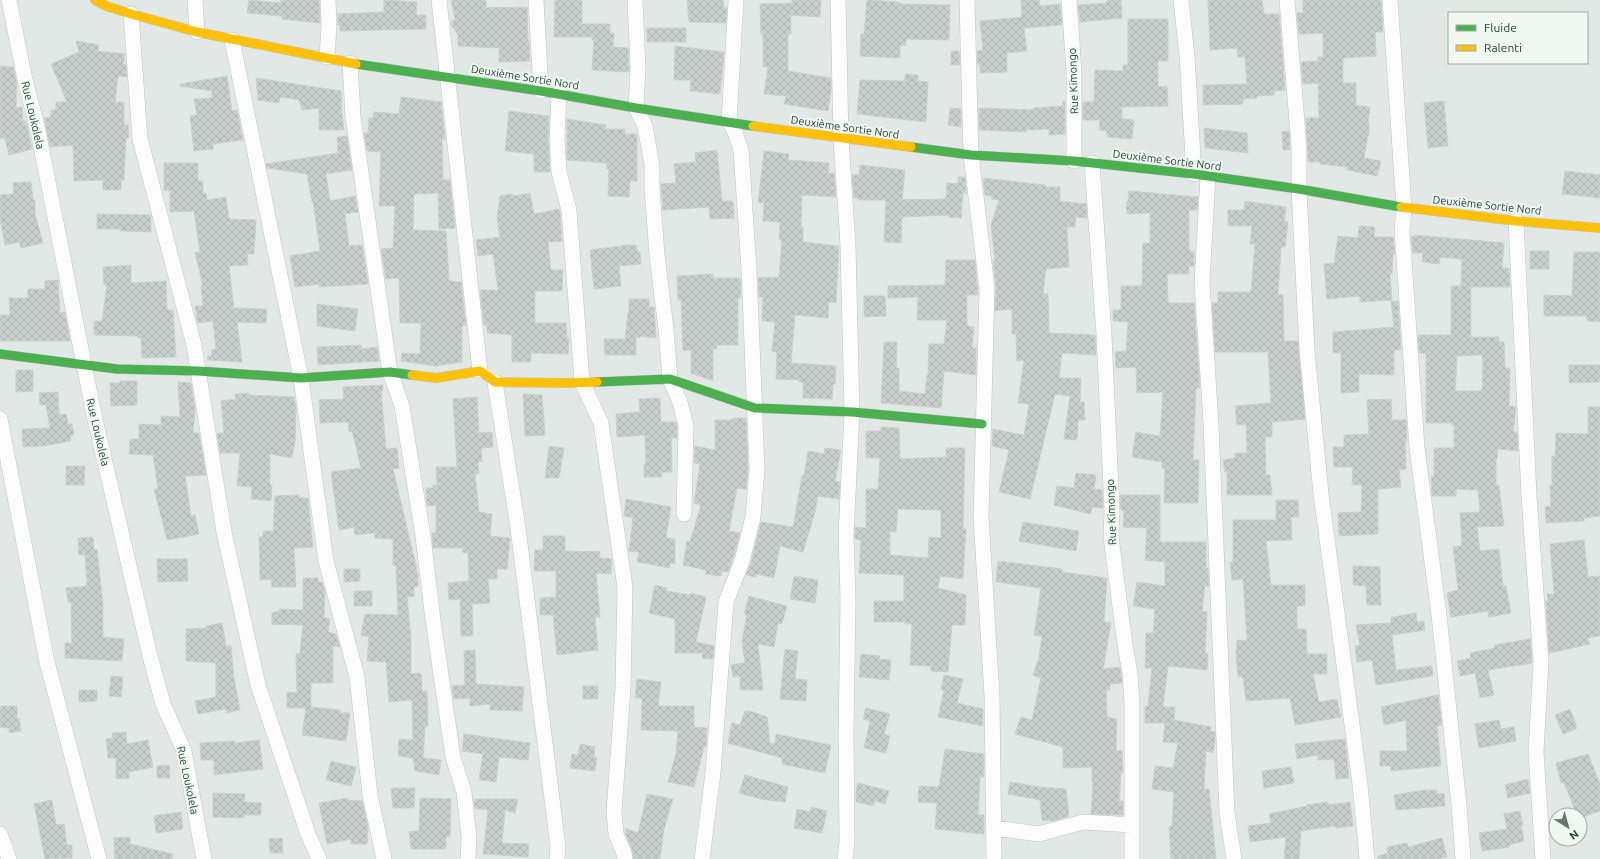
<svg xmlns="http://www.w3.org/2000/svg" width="1600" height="859" viewBox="0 0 1600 859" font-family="Ubuntu,sans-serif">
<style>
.building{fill:url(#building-cross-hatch);stroke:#cbd1ce;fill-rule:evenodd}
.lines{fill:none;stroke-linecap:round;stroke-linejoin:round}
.street-casing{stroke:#bfc5c2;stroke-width:16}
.fast-casing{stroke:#bec6c2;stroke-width:10}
.slow-casing{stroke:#bec6c2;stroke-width:10}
.street{stroke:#fbfcfb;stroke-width:15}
.fast{stroke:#4caf50;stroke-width:9}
.slow{stroke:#ffc107;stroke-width:9}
.labels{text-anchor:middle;stroke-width:4;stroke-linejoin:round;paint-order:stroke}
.street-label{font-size:11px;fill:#1f3d34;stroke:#eff8f3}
</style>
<defs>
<pattern id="building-cross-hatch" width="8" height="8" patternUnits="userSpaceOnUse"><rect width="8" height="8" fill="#c9cfcc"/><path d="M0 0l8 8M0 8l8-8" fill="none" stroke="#acb3b0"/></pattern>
</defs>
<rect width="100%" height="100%" fill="#e2e8e5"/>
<path class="building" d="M249 0 281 3V0H319L320 23 282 19V16L247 13Z
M384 0 417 2 416 15H426V29L340 31V25H338V14L384 12Z
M451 0H486V8L527 7 528 41H529L530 61 499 62V48L458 46V35L451 25V22L455 19Z
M555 0H582V24H610V33H614L613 47 628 48 629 72 592 70 594 40H592V37H554Z
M687 0H723L724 8H727L726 23 689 22Z
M792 0H821L820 17 791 15V34H788V71L831 78V91L828 111 784 104 786 96 764 94 768 67H763V34H761L760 4 792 3Z
M867 0 899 2V4L950 5 949 40 906 39V46L900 45V58L860 56 861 34H864Z
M1021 0H1039L1040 6 1060 4 1062 25 1024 28 1027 51 1007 53V72L980 73V65H978L977 51 983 50 980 21 1022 17Z
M1107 0H1121L1122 18 1080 22 1078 5 1107 3Z
M1208 0H1262L1264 14H1279L1285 90 1274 91V95L1257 96V98L1243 99V104L1203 105V85L1247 84 1245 57H1238L1237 48 1210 50Z
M1303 0H1381L1383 32H1375L1376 56 1343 58V83H1356V105L1370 107 1368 123H1369V135H1368L1364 158 1381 161 1377 176 1347 170V167L1320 164V162H1308L1306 118H1319L1318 83 1303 84 1301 62 1318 61V57H1323V33L1299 34 1297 13H1303Z
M1128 19H1168V61H1158V87L1167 86 1168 106 1122 107V119L1134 120 1132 139 1107 137V131L1099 130 1100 120H1083V102H1094L1095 70 1123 71V65H1128Z
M647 28H686V42H647Z
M76 41 99 45 98 51 125 54 123 65 126 64 127 77 118 76 115 102H124V125H128L129 137 126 138 124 180H121V190H103V180L74 181 73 145 50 147 44 118 51 117V110H56V102H67L51 64 79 52Z
M675 46 724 52 720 94 690 91 691 80H674Z
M951 51H959L960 65H951Z
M0 66 13 67 17 84 16 108 22 107 23 121H26L32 149 9 155 5 138H0Z
M905 74 918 75V81L928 82 926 122 857 114 860 80 905 81Z
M227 76 232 111 237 110 243 140 213 144V149L194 151 190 116 197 115 194 99 212 98V91L180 86V84Z
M256 78 341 91 342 107H341L344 130H319V108L302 110 299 100 280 97 279 103 258 100Z
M401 97 441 102 445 139H442L443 180H450L455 228 439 229 438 193 414 194 413 230 446 231 449 281 461 282 466 326H462V362L436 366 401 361 402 353 420 354 421 323H400L399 278 386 279 381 249 393 248 395 206H379L381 152 367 151 364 133H368L369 118H373L374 112 399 114Z
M1063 101H1065V134L1049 135V129L1026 130V132L979 130V108L1034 110 1033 108 1063 106Z
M1444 101 1448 146 1428 148 1424 103Z
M950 108 961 109V127L948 125Z
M509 111 549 116 548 139 550 172H534V154L505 151Z
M567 119 606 125 605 129H625V134H637V181H630L629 197 608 196 609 169H607V163L567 160Z
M1204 128 1247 133 1248 153 1205 148Z
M1289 131 1290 150H1283L1282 132Z
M347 136 352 170 326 174 330 201 355 196 358 212 345 214 349 246 362 245 368 284 319 287 320 284 295 287 290 256 320 251 313 201 312 202 307 174 267 168 266 164 338 153 337 137Z
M717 150 722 201H733L734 218 710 219 709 207 663 210 661 184 676 183 674 164 696 162 695 153Z
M764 151 789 154 788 160 829 163 828 173H834L836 197 802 195 801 227H803V242L839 246 836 303 829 302 828 318 795 315 791 362 792 363 836 366 835 384H833L832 399 803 398V382H799V380L776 379 777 352 772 351 775 322 762 321 763 297H759L758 278 779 277 782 240H779L780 222 763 221 764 203H758Z
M164 163H198V181H203V193H206L207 200 226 197 229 219 256 220 254 254H247L248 265 229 266 234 308 267 309 266 323 237 322 242 362 208 360 207 356H212L211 350 216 349 213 321 198 323 197 320 195 306H203L201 286H203L195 253 200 252 194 211 170 212V191L164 190Z
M860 165 905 170 902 200 946 199 947 183 958 184V177H965L966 193 963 192 961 218 949 217V215L902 217 901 243 884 242 886 200H858V198H854L852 175H859Z
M1565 171 1600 175V198L1562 194Z
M983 178 1045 185V187H1060V201L1086 204 1087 218 1076 217 1075 227H1067L1069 267 1046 269 1043 294H1048L1049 333 1095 335 1096 355 1062 353 1059 378H1081L1080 402H1084L1085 420H1078L1077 440 1064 439 1070 396 1055 394 1030 499 999 492 1009 450 992 446 993 429 1024 435 1029 404 1018 403 1024 360 1017 361 1016 334H1012V309L995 311 996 287 993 261H995L991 225 999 200 992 199V196L985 195Z
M31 182 33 200H35V214L43 243 21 248 19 242 5 245 0 219V195L14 194 13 183Z
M1129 191 1198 197 1197 210H1189V251H1194V266H1189V274H1167L1168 303H1194L1200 388H1196L1193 460H1199L1198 503H1164L1165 468H1162V462L1132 457 1136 432 1160 436 1163 392 1137 393 1136 367 1116 368 1115 352 1126 351 1128 322 1113 321V310H1121V286H1142L1143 243H1150V213L1127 214 1126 202H1128Z
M530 193 534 214 559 209 560 212 562 241 548 242 551 270H563L562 291H535V323H566L567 338H569L568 354 531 353V362H512V335L487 333V325H484L480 290H498L493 254 478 256 476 240 500 237 497 218 500 196 512 194 513 196Z
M1245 201 1286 207 1284 221 1288 222 1285 247H1281L1278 295H1283L1284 341H1298L1305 419 1272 422V437H1265L1266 475H1270L1272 495H1227V472H1225L1223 460 1235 458V453H1247L1246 424 1237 425 1235 406 1271 403 1268 352H1215L1212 303H1218V292H1251L1255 244H1250L1252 226H1228V210H1244Z
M97 214 151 215V232L120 231V229H97Z
M1359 226 1375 227 1374 237H1393L1395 254H1393L1392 274H1390L1392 300 1360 302V296L1327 299 1324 264 1334 263 1338 236 1358 238Z
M1415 235 1504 243 1502 268H1509L1510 287H1471V337H1499V342H1504L1505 368H1510L1509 406 1516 407 1513 432H1517L1518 451 1498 449 1497 459H1496V485H1499L1504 526 1477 527 1480 551 1499 549 1503 586H1506L1511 613 1489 617 1488 611 1451 617 1447 593 1458 590 1453 547 1462 546 1460 513 1480 512 1478 490 1456 489V496H1432L1431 477H1434V448H1454V425H1452V423H1426V353H1419L1418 335H1451V286H1461L1462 259 1440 257 1439 264 1422 262 1423 253H1413L1411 237 1415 236ZM1482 355 1483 365 1482 391H1455L1457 356Z
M628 245H636L637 252H640L641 264 619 266 621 286 594 289 590 250Z
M1530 251H1549V269H1530Z
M1574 252H1600V322L1587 321V316H1544V295L1572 296Z
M946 260H975L978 295H967V326L974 327 972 348H976V375L944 371 941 408 881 403 884 342H897L896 368H899V391L925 394 927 375H928L929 344H944L947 320H917L918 297 888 298V286L945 285Z
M131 265V283L166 281 167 310H173L176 357 142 358 141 338H138V336L94 335V321H102L107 285H104L103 267Z
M713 274V278H740L741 298H738V345H716L717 349H713V381L691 373V350L683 351 681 300H678L677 276Z
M58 280 60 313 65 312 70 341H0V315H10L9 298H28V289H45V281Z
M864 296H885L886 316 864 317Z
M629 299H649V307H654L656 338 640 336V338L636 337V355H605L604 339H625L628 312H629Z
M1391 301H1398L1401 350H1394V375L1359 374V392L1341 393V352L1333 353V332L1394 327Z
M317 304 358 309 355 331 317 326Z
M361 345 362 349 377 347 379 361 318 365 317 347Z
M1569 365H1600V382L1569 383Z
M16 370H33V391L16 392Z
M120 381H137V405L111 406 110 383H120Z
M178 382 191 383 195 409 193 433H199L206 475 185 476 191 516 195 515 199 534 167 540 154 489H158L153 455 129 454 130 439H139V424L161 425V416L180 417Z
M383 385V391H381L386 449 397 448 399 468 393 469 418 574V586L414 587V596L407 597 411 638V674L421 673 422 691H427L428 726H425L423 758 441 760 439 775 415 771 413 758 398 756 399 739 413 740 412 700 389 702 386 662 367 661 369 637 361 635 365 614 398 615 396 565H393V539L375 538V533L355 535 354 527 339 530 331 472 361 468 352 431 349 432 348 422 320 423 319 400 344 399 343 387Z
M58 392 59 415 66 414 68 424H72L74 435 70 436 71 441 44 446 23 447 22 429 50 428 46 405H40L39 393Z
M249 393V395L294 397 296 408 295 442 292 458 270 454V485H272L271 501 251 499 252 487 237 486 240 453H220L217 433H224L221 401 236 399 235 394Z
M523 394 542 395 545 435 525 436Z
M477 397 479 433 492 432 493 447 481 448 482 462H478L479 473 475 474 479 512 492 514 490 536 510 538V540L507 569H497V579H488L490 603 472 604 473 636H461L460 599 449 600 448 583 469 581 468 553 462 552 463 548H433L432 533H436V505L427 506 426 488H433V485H437L436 467H457L453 399Z
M660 398 661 422H676L677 427V438H671L672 472H662L661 477H644V464H646L645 435 617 437 616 414 640 412 639 399Z
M1391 399 1392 420H1406L1407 441H1405L1406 469 1399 470 1401 487 1378 489V534L1339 536 1338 513 1361 512 1362 485H1352L1353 467H1334L1333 447H1344V435L1369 434 1367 400Z
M1588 407H1600V516L1584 518V521L1546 523 1545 507 1551 506 1550 486H1552V456H1555L1556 433 1588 434Z
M733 418H746L748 469 746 489 737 488 729 531 740 533 733 558 728 572 722 571 721 576 705 574 706 570 683 565 687 541 690 542 701 505 694 503 700 464 694 463 695 446 715 450V420H733Z
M881 427 899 428 900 459 946 457V448H965L963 529H966L963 579 940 576 938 588 966 595 965 625H952L948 672 931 671V666L910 665 912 624H905V622H874V601H904V575L859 573 861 540 855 539V527L866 528V489H878L880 458H866V431H881ZM898 509 941 510V538L929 537 928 558 890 555V531L896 532Z
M549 446 564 448 559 478H545Z
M825 448 841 450 835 481 840 482 839 499 818 496 815 512 803 552 780 546 774 578 756 574V577L746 575 751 563 761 522 793 527 802 476H804L808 451 824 454Z
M66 466H85L84 485H66Z
M1076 473 1096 475 1094 489 1102 490 1103 508 1092 507 1091 514 1054 505 1057 486 1074 488Z
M299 495V498H308L313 547 294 548 296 587H272L271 579 260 580 259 537H263V531H273L275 496Z
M1120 495H1160V542H1206V568H1208L1209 586H1205L1202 611 1207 612 1205 654H1208L1207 670 1168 666 1163 707H1175L1174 720 1211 727 1210 731 1215 732V741L1213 753 1206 751 1204 789H1209L1216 859H1171L1169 826H1172L1174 792 1152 789 1155 766 1173 768 1178 743 1163 742 1165 723H1145V706H1148L1152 668H1145L1146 633H1153L1155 609 1133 606 1137 582 1165 586V562L1145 560 1147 528 1123 527 1124 511 1121 510Z
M626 499 671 507 666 538 675 539V564L670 563V568L637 562 639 552 629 551 633 518 624 516Z
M1276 500H1298L1299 517H1291L1292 540 1266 541 1271 585H1305V606H1297V629H1306L1307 654H1327V674H1313L1319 702 1337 699 1341 717 1295 725 1290 698 1246 701 1243 677H1238L1236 654 1237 640 1247 641 1243 579 1232 580 1230 562H1233V520H1276Z
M1023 522 1079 531 1076 551 1019 541Z
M543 536H565V551L600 552 599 558 612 559 611 574 596 573 600 617H595L598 650 557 655 553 615H540V598L556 597V571H534L535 550H543Z
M93 537 94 550H97L103 604V637L124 639 122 661 65 658V643H72L71 602H68L66 588 87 586 85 555H79L78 538Z
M1584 540 1588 577 1600 576V636L1587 638 1590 644 1549 653 1546 601H1548L1547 594H1554L1550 544Z
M157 559H187L188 581 158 582Z
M998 561 1062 569V572L1107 578 1104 622H1111L1103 669 1120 667 1121 674 1122 683 1110 684V690H1106L1107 717 1117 719 1116 751H1122L1123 773H1121L1119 801H1123V815L1091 814 1093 782H1092V767L1063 768V747L1015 734 1021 717 1032 720 1041 678 1033 675 1039 657 1042 636 1034 635 1041 588 996 582Z
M1353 566 1380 567 1381 605H1367L1366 586 1353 585Z
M344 569H360V581L344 582Z
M794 576 818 580 815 603 790 599Z
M303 578H318V582H322L325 591 324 618 330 619 328 632 336 634 340 647 333 646V683H311V707L340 710V713H350L346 741 302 735 306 708H287V692L297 693 296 654 300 653 303 625 272 624V613L280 611 279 609 303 610Z
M655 585 667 588 666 591 691 595V593L706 597 696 642 714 646 713 659 702 658 703 653H675V619L649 613Z
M354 591H372V606H354Z
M749 596 787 606 782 624 778 623 774 647 758 644 763 690H740V676L733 677 731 665 745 663 742 641 747 615 744 614Z
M1416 613 1417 622 1424 621 1425 630 1392 635 1396 670 1432 666 1433 676 1376 685 1372 660 1357 662 1355 646 1360 645 1356 625 1391 623V618L1393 617Z
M222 623 226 646H231L234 678 240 710 226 713V709L198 714 195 701 216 697V663L186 661V629L207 628 206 626Z
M1530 639 1532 663 1488 670 1494 695 1480 698 1475 673 1460 676 1457 661 1471 658 1470 653 1495 648 1494 645Z
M785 649 798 651 795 679 807 680 806 701 780 699Z
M475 650 476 684 524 687 522 711 490 710V704L470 706V698L454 699 452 686 465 685 464 651Z
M861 654 880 656 879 659 891 660 889 680 859 677Z
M944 675 963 679 957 703 983 709V726L938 717 944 690H941Z
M111 676 123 677 121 697 109 696Z
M637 679 661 682 658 706H694V727L707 728 706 747H704L694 787 668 782 676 753 678 731 641 730 642 698H635Z
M583 686H598V699H583Z
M79 690H97V701L79 702Z
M1438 695 1442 725 1437 726 1441 766 1391 771V766H1380V751H1407L1406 720 1384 725 1381 707Z
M0 706H17V719L19 718 21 731 9 733V728L0 727Z
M866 708 890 714 884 734 890 736 886 753 864 748 870 721 863 719Z
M1570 709 1576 724V729L1563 734 1555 715Z
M745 711H750L767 717 770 744H775L776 734 831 745 825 773 782 764V758L728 743 732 723 740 725Z
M1499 720 1501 729 1514 727 1516 741 1479 748 1475 724Z
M126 732 127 744 148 740 153 767 129 772V778L116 779V758H108L106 739 113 738 112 733Z
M464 734 530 743 528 760 499 757 496 782 479 780 483 754 462 751Z
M1345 739 1349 778 1336 779 1334 759 1318 760V755L1297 759 1295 744Z
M260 740 259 745H260L263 769 214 775V760H201L200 743 235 741V743Z
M580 744 595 747 594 757 597 758 595 771 570 768 572 754 578 755Z
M945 749 984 754V772L983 777H980L978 815H984V834L935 829 937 803 918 802 919 786 939 787Z
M1588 754 1600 784V811L1580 818V815H1577L1564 783H1561L1556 763Z
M331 761 356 767 351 786 326 780Z
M169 765 170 778H157V766Z
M1291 767 1294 783 1264 788 1262 771Z
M745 775 788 787 785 802 761 799 739 793Z
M1528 779 1530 793 1508 798 1505 785Z
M1010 782 1039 787 1066 789 1069 816 1054 821 1042 820 1040 800 1008 794Z
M858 783 889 791 885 804 875 801 873 806 856 802V791Z
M391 788H415L414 808H393Z
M1425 790H1437V794L1444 793 1445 806 1396 810 1394 795Z
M213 793 245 794 244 802 261 803V815H244V818L213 817Z
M647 794 673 799 664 829 660 859H634L632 850 625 833 626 829 638 833Z
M348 798V800L362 801 368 827 367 844H351V839L327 844 319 803Z
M420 798 451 799 450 837H446V849H411L409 832 419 831Z
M474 799H518L515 813 505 810 502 843 529 844 528 857 483 854 488 810 475 808Z
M52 800 56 825 64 824 67 845H72V858L45 859 34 804Z
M1328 802V805L1350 802 1353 826 1336 828 1335 826 1301 831 1299 859H1284L1286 837 1250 842 1248 826 1271 823 1269 814 1307 806 1306 805Z
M811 807 827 811 822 833 794 828 797 809 810 812Z
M1520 811 1523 825H1521L1524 841 1509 845V847L1482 851 1479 833 1507 829 1504 814Z
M181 812 183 829 156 833 154 816Z
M130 837V844L173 854 172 859H115L114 838Z
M282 838 283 853H270L269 839Z
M1442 838 1447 857 1438 859H1378V856L1388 853 1387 847 1407 843 1408 847Z"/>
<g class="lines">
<g class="street-casing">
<path id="street" d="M9 0 25 80 37 126 94 415 150 656 163 704 184 751 204 859
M195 0 197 32
M439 0 480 371
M536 0 541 91
M635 0 638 67 636 108 645 126 652 165V188L657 255 666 329 670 379 680 402 686 426 684 514
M838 0 841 139 848 246 852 412 846 535 848 598 846 735 847 841 845 859
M967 0 971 155 987 288 981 517 992 696 994 859
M1069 0 1074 72V161
M1181 0 1187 56 1194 174
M1287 0 1299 147V189L1307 351 1321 494 1360 784 1367 859
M1390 0 1404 208 1402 230 1417 448 1439 615 1459 805 1463 859
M131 14 140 139 194 345 224 532 258 685 308 834 319 859
M232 40 301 378 326 561 357 677 370 795 384 859
M327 57 329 26 328 0
M350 63 353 117 390 372 402 406 423 536 433 620 453 757 464 792 469 837 468 859
M559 94 557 139 559 172 569 210 582 382 601 423 625 587 623 688 614 812 616 834 624 853 625 859
M1092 163 1104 335 1112 511 1111 537 1125 645 1130 673 1132 702V859
M1208 176 1202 282 1211 424 1227 813 1234 859
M1516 221 1529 496 1541 661 1536 752 1543 859
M495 382 518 528 558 847 557 859
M0 419 47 662 99 859
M995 828 1039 834 1083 822 1132 825
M0 834 9 859
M702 859 713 773 726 602 742 561 753 517 757 469 749 269 741 150 735 132 729 121 736 0"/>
</g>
<g class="fast-casing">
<path id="fast" d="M356 64 541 91 636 108 753 126
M911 147 971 155 1074 161 1194 174 1299 189 1401 207
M0 354 117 369 198 371 301 378 390 372 412 375
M597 382 670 379 755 408 852 412 982 424"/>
</g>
<g class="slow-casing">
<path id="slow" d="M95 0 106 6 131 14 197 32 356 64
M753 126 911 147
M1401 207 1516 221 1600 228
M412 375 436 378 480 371 495 382 567 383 597 382"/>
</g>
<use href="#street" class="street"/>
<use href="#fast" class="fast"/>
<use href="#slow" class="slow"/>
</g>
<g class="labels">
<g class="street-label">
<text transform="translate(525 77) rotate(9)" y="4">Deuxième Sortie Nord</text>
<text transform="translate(1073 81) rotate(-92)" y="4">Rue Kimongo</text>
<text transform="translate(33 115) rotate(77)" y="4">Rue Loukolela</text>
<text transform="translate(845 127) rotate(8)" y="4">Deuxième Sortie Nord</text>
<text transform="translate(1167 160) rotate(7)" y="4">Deuxième Sortie Nord</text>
<text transform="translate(1487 205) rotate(6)" y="4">Deuxième Sortie Nord</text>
<text transform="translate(98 432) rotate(77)" y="4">Rue Loukolela</text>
<text transform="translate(1111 512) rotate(-92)" y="4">Rue Kimongo</text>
<text transform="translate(188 780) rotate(78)" y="4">Rue Loukolela</text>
</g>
</g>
<rect x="1448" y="12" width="140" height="52" fill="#eff8f3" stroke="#9cada7"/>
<rect x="1456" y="25" width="20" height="6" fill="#4caf50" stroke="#9cada7"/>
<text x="1484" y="32" font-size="12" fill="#1f3d34">Fluide</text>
<rect x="1456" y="45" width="20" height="6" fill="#ffc107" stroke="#9cada7"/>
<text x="1484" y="52" font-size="12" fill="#1f3d34">Ralenti</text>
<g transform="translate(1568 827) rotate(143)"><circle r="19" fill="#eff8f3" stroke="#9cada7"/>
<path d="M0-3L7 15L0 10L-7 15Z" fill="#637972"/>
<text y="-6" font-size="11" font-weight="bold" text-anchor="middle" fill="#1f3d34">N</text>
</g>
</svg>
